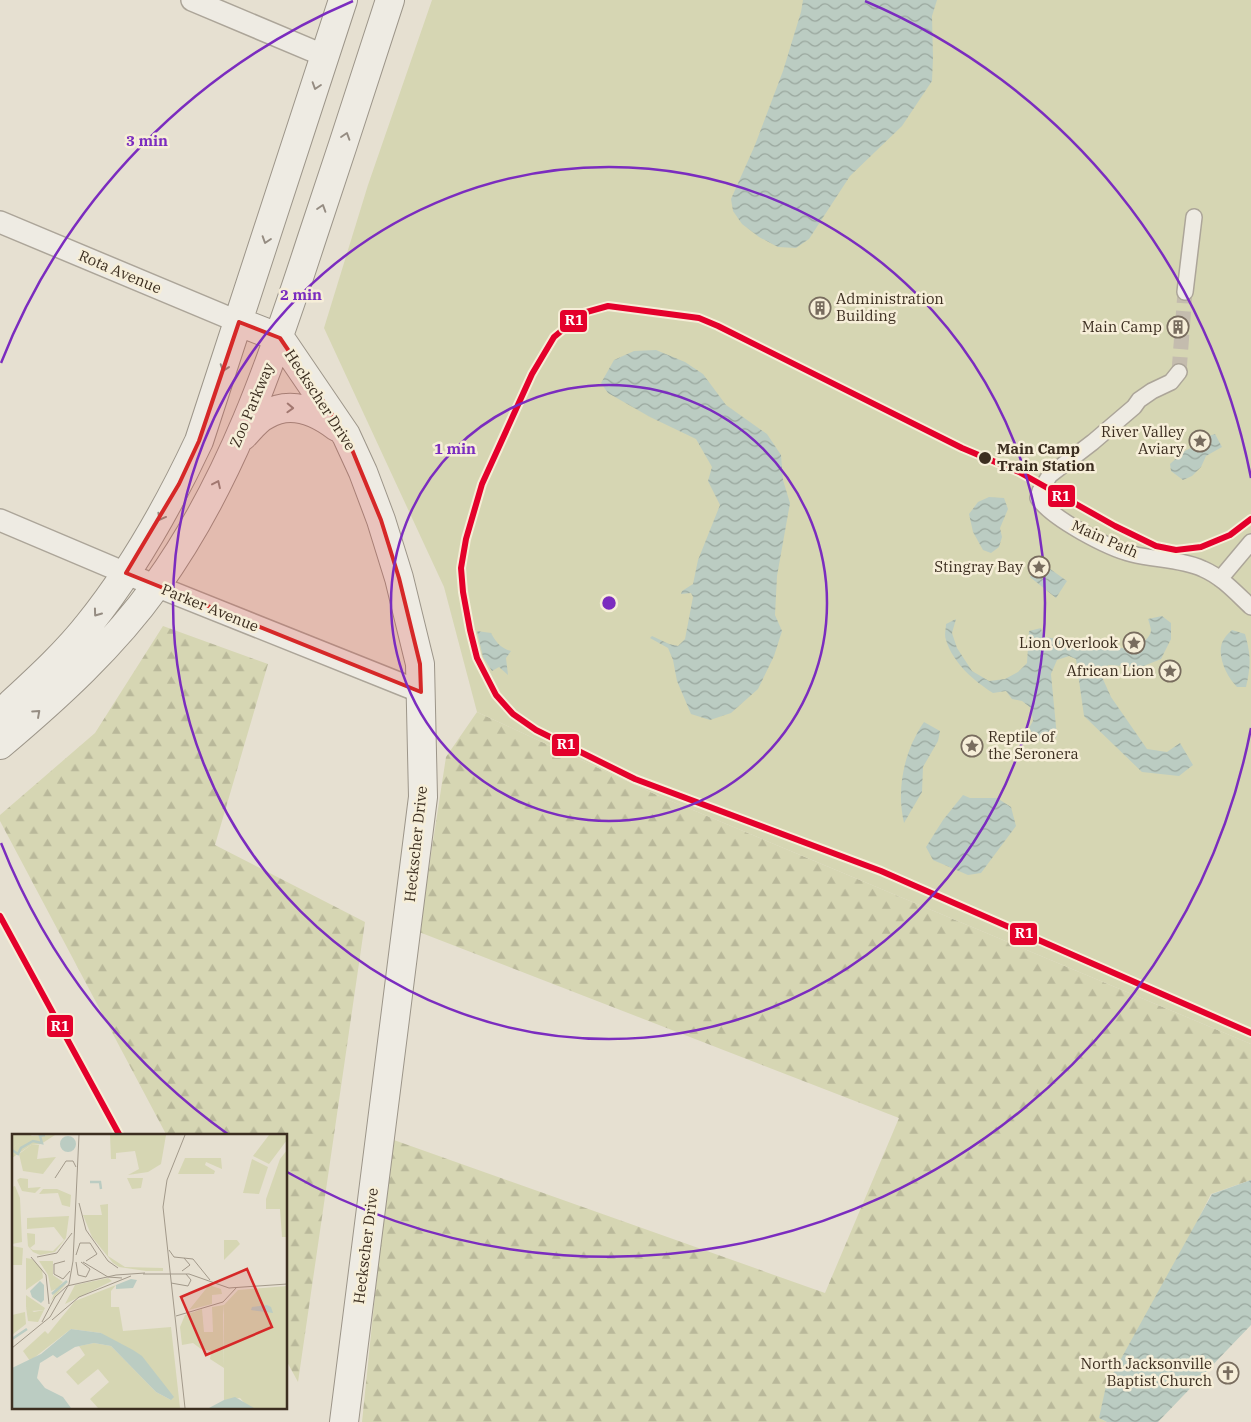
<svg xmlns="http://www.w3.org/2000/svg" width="1251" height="1422" viewBox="0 0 1251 1422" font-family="'IBM Plex Serif',serif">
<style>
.forest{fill:url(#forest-firs)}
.park{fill:#d6d6b3}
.water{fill:url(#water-waves)}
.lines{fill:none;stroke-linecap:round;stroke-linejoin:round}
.pedestrian-tunnel{stroke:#c4bcae;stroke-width:15;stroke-dasharray:15 8;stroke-linecap:butt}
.pedestrian-casing{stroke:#aca599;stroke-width:18}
.minor-casing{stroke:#aca599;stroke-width:24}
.secondary-casing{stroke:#9c9589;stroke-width:30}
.pedestrian{stroke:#eeebe3;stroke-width:15}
.minor{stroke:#eeebe3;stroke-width:21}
.secondary{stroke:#eeebe3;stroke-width:28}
.rail-1-casing{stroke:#f6eed8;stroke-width:10}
.rail-1{stroke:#e4002b;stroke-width:6}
.oneway{stroke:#958c82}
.marked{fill:#d62828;fill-opacity:0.2;stroke:#d62828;stroke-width:4;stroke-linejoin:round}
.ring{fill:none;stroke:#7b2cbf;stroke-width:2.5}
.stop-dot{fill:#3c2e20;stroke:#f6eed8;stroke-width:2}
.labels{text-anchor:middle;stroke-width:5;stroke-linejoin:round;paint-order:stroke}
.street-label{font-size:15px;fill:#3c2e20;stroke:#f6eed8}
.poi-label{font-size:15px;fill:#3c2e20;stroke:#f6eed8;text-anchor:end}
.stop-label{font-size:15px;font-weight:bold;fill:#3c2e20;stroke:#f6eed8;text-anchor:start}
.inset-river{fill:none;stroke:#bbccc2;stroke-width:2.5}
.inset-road{fill:none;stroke:#a2998a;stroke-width:1}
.view{fill:#d62828;fill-opacity:0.15;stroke:#d62828;stroke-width:2.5}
.inset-edge{fill:none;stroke:#3c2e20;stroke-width:2.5}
.centre{fill:#7b2cbf;stroke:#f6eed8;stroke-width:2.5}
.ring-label{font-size:15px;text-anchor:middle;font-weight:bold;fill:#7b2cbf;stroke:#f6eed8;stroke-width:5;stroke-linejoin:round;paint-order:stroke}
.line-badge{stroke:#f6eed8;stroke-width:2}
.badge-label{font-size:14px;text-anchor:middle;font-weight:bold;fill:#fff}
</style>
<defs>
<pattern id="forest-firs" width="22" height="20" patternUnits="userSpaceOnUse" patternTransform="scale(1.25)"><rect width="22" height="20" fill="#d6d6b3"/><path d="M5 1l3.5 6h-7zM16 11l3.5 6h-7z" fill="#b9b89a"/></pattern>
<pattern id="water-waves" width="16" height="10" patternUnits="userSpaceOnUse" patternTransform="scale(1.25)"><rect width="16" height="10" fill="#bbccc2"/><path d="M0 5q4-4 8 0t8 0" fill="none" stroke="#99a69d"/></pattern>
</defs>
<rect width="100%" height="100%" fill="#e6e0d1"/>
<path class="forest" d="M163 626 268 664 215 845 365 922 298 1382 286 1360V1136H167L0 821V815L95 733Z
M477 712 657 795 1251 1044V1180L1211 1194 1099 1418 1107 1422H362L391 1139 825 1293 899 1118 419 932 446 757Z"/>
<path class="park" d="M432 0H1251V1044L657 795 477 712 444 587 324 328 368 185Z"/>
<path class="water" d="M803 0H937L932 16 933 58 932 81 902 126 850 176 809 239 796 248 778 247 759 237 742 224 733 211 731 199 755 145 783 71 801 12Z
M656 350 685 362 703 374 726 405 767 434 781 455 783 480 790 503 777 576 775 615 782 631 774 656 758 689 731 713 710 720 691 714 677 681 673 660 668 648 650 638 652 636 669 644 678 646 685 639 693 597 691 593 681 594 682 591 693 584 698 560 720 505 708 481 712 467 696 439 650 417 608 393 601 383 614 360 634 351Z
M1215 434 1222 447 1206 456 1201 467 1192 476 1183 480 1171 471 1170 464C1180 455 1188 445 1202 447L1206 437Z
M989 497 1004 498 1008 509 1000 528 1002 537 999 547 991 553 983 550 973 532 969 514 978 502Z
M1039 561 1067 581 1056 598 1030 577Z
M1162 616 1171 623V639L1161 659 1141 667 1108 665 1102 677 1111 697 1147 749 1167 752 1180 743 1193 765 1179 776 1142 772 1084 716 1076 659 1069 656 1057 660 1051 674 1057 737 1045 741 1037 740 1029 728 1033 721 1031 708 1022 701 1012 699 1006 691 993 693C974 681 953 663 946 640 944 635 946 629 946 624L956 619 952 633 957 648 972 671 989 681 1005 679 1018 672 1027 663 1029 631 1041 628 1043 637 1086 642 1096 640 1125 649C1134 647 1149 642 1151 631 1151 628 1149 622 1148 619Z
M1232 630 1245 634C1251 655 1251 666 1246 687H1237C1226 676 1215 653 1224 639 1226 635 1230 632 1232 630Z
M477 631 491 633C496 642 500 648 511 651L506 658 508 675 499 667 492 671 483 657Z
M924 722 940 731 938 741 923 767 922 792 904 823C896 789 904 751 924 722Z
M963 795 970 798H997L1011 807 1016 826 981 873 968 875 933 860 926 847 943 820Z
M1251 1180V1325L1158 1422H1107L1099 1418 1106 1386 1212 1194Z"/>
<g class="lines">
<path class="pedestrian-tunnel" d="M1179 372 1185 292"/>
<g class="pedestrian-casing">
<path id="pedestrian" d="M1185 292 1194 217
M1179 372 1171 382 1152 391 1139 400 1134 407 1093 442 1050 475 1040 491 1038 498C1052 519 1108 548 1132 554 1155 560 1181 559 1203 569 1222 577 1236 593 1251 607
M1220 579 1251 542"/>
</g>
<g class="minor-casing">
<path id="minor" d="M192 0 325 56
M0 222 239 322
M0 520 156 586 421 692"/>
</g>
<g class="secondary-casing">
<path id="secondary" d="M239 322 280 338 346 435 363 472 381 520 399 578 420 664 423 797 344 1422
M243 436C250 429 257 419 266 415 290 400 316 411 337 427
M0 714C31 685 63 657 89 624 134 568 169 505 199 441L343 0
M0 745C57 697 113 646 156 586 231 482 272 361 311 241 338 161 364 80 390 0"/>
</g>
<use href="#pedestrian" class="pedestrian"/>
<use href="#minor" class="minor"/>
<use href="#secondary" class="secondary"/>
<g class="rail-1-casing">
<path id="rail-1" d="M1251 519 1230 535 1201 547 1176 550 1156 546 1115 526 1019 472 962 448 718 326 699 318 608 306 583 313 554 337 532 374 482 484 466 539 461 568 463 592 470 630 477 658 496 695 513 714 536 730 635 779 881 871 1251 1033
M0 916 120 1136"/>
</g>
<use href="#rail-1" class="rail-1"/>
</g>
<defs><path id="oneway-chevron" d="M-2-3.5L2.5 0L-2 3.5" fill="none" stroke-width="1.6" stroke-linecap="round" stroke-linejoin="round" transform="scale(1.25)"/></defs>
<g class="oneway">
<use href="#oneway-chevron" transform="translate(316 86) rotate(108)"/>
<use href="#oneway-chevron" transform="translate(346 136) rotate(-72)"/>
<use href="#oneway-chevron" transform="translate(322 208) rotate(-72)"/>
<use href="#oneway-chevron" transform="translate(266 240) rotate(108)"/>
<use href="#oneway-chevron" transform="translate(224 368) rotate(109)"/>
<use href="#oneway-chevron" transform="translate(290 408) rotate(2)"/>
<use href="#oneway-chevron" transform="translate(217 484) rotate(-65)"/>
<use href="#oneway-chevron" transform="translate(161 517) rotate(119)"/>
<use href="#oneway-chevron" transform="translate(97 613) rotate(126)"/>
<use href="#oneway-chevron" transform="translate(37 713) rotate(-42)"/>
</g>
<path class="marked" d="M239 322 280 338 346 435 381 520 399 578 420 664 421 692 126 573 179 484 199 441Z"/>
<g class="ring">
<circle cx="609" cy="603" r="218"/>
<circle cx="609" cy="603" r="436"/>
<path d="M1251 728A654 654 0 0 1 287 1172M229 1135A654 654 0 0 1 1 843M1 363A654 654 0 0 1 353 1M865 1A654 654 0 0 1 1251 478"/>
</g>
<defs>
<g id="building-ring" transform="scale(1.125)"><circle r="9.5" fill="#f6eed8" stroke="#786c5e" stroke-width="1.5"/><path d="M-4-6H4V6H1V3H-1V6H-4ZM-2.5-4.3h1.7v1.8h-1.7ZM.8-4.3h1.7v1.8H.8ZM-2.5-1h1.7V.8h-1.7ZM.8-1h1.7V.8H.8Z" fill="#786c5e"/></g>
<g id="sight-ring" transform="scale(1.125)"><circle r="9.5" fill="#f6eed8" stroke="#786c5e" stroke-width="1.5"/><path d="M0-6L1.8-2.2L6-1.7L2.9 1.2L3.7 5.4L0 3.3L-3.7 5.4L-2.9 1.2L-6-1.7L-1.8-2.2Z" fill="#786c5e"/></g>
<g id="church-ring" transform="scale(1.125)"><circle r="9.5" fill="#f6eed8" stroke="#786c5e" stroke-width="1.5"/><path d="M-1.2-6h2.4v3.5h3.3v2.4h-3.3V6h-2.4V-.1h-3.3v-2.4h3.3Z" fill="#786c5e"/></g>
</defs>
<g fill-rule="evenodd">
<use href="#building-ring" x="820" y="308"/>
<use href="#building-ring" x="1178" y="327"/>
<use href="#sight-ring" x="1200" y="441"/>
<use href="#sight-ring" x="1039" y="567"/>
<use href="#sight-ring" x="1134" y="643"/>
<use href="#sight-ring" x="1170" y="671"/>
<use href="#sight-ring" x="972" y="746"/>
<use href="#church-ring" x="1228" y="1373"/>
</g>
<circle class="stop-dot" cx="985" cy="458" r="7"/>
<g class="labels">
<g class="street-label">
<text transform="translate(120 272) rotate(23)" y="5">Rota Avenue</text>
<text transform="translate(320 400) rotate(57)" y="5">Heckscher Drive</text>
<text transform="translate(252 405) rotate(-67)" y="5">Zoo Parkway</text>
<text transform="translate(1105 539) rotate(24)" y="5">Main Path</text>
<text transform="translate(210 608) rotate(22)" y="5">Parker Avenue</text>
<text transform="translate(416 844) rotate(-84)" y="5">Heckscher Drive</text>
<text transform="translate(366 1246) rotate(-83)" y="5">Heckscher Drive</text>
</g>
<g class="poi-label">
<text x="836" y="304" text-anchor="start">Administration<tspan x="836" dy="17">Building</tspan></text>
<text x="1162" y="332">Main Camp</text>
<text x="1184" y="437">River Valley<tspan x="1184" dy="17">Aviary</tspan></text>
<text x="1023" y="572">Stingray Bay</text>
<text x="1118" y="648">Lion Overlook</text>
<text x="1154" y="676">African Lion</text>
<text x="988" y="742" text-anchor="start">Reptile of<tspan x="988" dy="17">the Seronera</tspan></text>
<text x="1212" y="1369">North Jacksonville<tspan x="1212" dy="17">Baptist Church</tspan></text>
</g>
<g class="stop-label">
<text x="997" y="454">Main Camp<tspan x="997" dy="17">Train Station</tspan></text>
</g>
</g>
<g transform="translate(12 1134)">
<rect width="275" height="275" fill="#e6e0d1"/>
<path d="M0 1H20L0 14ZM93 1H154L149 30 136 38 116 41 127 35 123 17 104 19V25H99L98 1ZM257 1H275V6L257 30 241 22ZM19 11H27L25 25 44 23 31 40 11 37 7 20ZM275 16V103H270L268 75H254V65L268 25ZM173 24H209L210 35 194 28 193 31 203 37 202 40H166ZM240 25 256 33 247 60 231 59ZM8 44 16 45V54L29 53 23 59 10 57 5 46ZM115 44H131L129 54 120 55ZM3 52 8 64 10 108 0 110V53ZM31 55H45L59 61 58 73 50 71 46 59 27 60ZM96 70V122L113 133 151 134V137H134L107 133 101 129 80 103 71 81H90L88 71ZM57 82 54 104 43 118 28 121 21 118 16 112 15 99 23 100V110L18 114 21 116 41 117 52 106 42 93 15 95V84ZM212 106H225L228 110 212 126ZM0 112 11 114 10 131H0ZM14 124 20 125 30 135 31 144 14 156ZM27 127H41V141L51 148 48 151 54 150 39 167 44 155 39 157 36 141ZM96 144 100 147 53 170 63 151ZM104 151 99 157V173H107L111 197 159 193 168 274H86L78 265 97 248 86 235 66 251 54 238 73 221 67 212 82 209 99 212 144 258 159 266 89 199 59 195 18 227 11 217 33 197 36 200 63 167ZM197 151 209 155 210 160 200 161V170L177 176ZM14 161 33 174 32 176 19 177 14 173ZM212 171 211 181 212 234 198 225 199 219 205 218 189 215 181 209 170 211 168 193 173 181 190 175 192 198H201L200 173ZM13 178 14 190 0 201V181Z" fill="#d6d6b3"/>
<path d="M43 1 29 10 19 11 0 24V14L17 2ZM14 173 22 178 32 176 26 188 16 187Z" fill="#d6d6b3"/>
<path d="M275 152V274H237L228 264 212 266V171L226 156Z" fill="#d6d6b3"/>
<path d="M48 10a8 8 0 1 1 16 0a8 8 0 1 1-16 0ZM119 145 125 146 121 154 104 155V151ZM28 147 32 151V166L29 169 20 163 18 157ZM255 171 259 173 261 179 239 176 240 173ZM59 195 89 199 121 216 130 222 162 263 159 266 144 258 99 212 82 209 63 213 45 224 41 221 28 229 25 244 33 254 51 263 59 274H0V234L29 220ZM223 263 242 274H197L212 266Z" fill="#bbccc2"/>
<path class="inset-river" d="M0 16 6 20 9 14 21 7 30 9 28 2 33 1M78 48H88L89 55M40 160 55 147M0 205 15 195"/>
<path class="inset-road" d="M173 1 155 46 151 73 173 274M43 44 54 27H61L64 33M67 69 74 96 96 127 106 134M157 116 162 123 181 125 198 146M64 121 68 109H78L85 120 74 127M19 123 34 141 37 170M25 123 45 119 60 99M53 127 42 130V140L51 145 58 137M64 128 66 141 74 143 78 135 69 128M71 128 96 143 110 144M170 137 178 131 172 124M131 140H177L217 154 275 150M159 149 176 152 179 146 174 140M164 182 211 168 225 153M40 186 67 163 119 142M30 188 43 163 55 152 104 141 133 139M0 214 38 183 57 150 61 127 67 1"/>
<path class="view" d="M235 135 260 193 194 221 169 163Z"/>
<rect width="275" height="275" class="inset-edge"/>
</g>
<circle cx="609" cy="603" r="8" class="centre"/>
<g class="ring-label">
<text x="147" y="146">3 min</text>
<text x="301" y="300">2 min</text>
<text x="455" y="454">1 min</text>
</g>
<g class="line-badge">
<rect x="559" y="309" width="29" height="24" rx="5" fill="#e4002b"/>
<rect x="1047" y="484" width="29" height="24" rx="5" fill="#e4002b"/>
<rect x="551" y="733" width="29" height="24" rx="5" fill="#e4002b"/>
<rect x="1009" y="922" width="29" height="24" rx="5" fill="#e4002b"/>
<rect x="46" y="1014" width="28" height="24" rx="5" fill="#e4002b"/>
</g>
<g class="badge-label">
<text x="574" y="325">R1</text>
<text x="1061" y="501">R1</text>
<text x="566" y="749">R1</text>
<text x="1024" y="938">R1</text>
<text x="60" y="1031">R1</text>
</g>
</svg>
